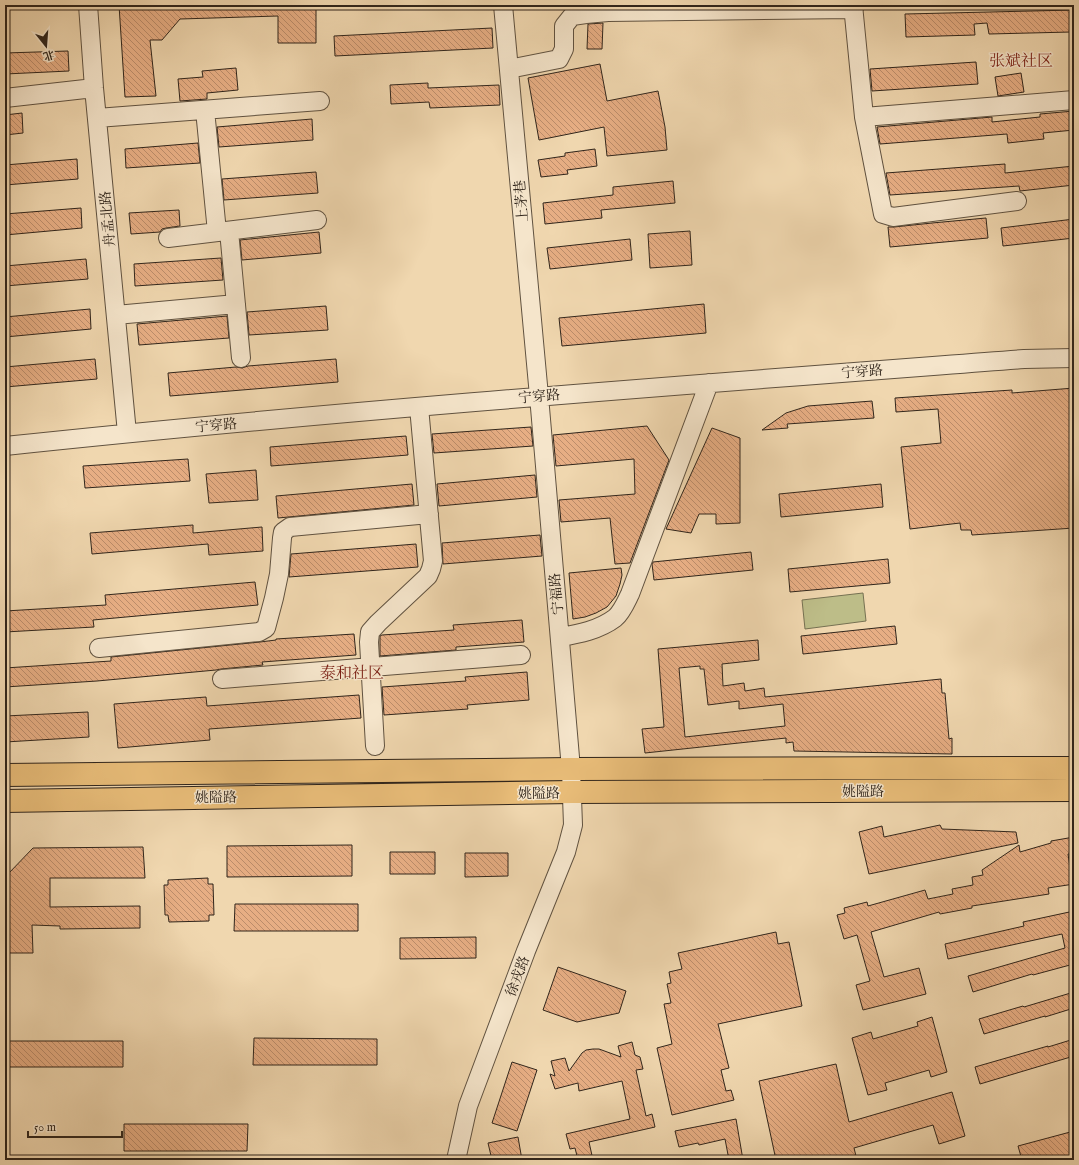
<svg xmlns="http://www.w3.org/2000/svg" width="1079" height="1165" viewBox="0 0 1079 1165" font-family="'IM FELL English','Noto Serif SC',serif">
<style>
.green{fill:#bdbd88;stroke:#767152}
.building{fill:url(#building-back-hatch);stroke:#30251b;fill-rule:evenodd}
.lines{fill:none;stroke-linecap:round;stroke-linejoin:round}
.minor-casing{stroke:#605240;stroke-width:20}
.major-casing{stroke:#30251b;stroke-width:24}
.minor{stroke:#f5e5cb;stroke-width:18}
.major{stroke:#e8bc78;stroke-width:22}
.labels{text-anchor:middle;stroke-width:3;stroke-linejoin:round;paint-order:stroke}
.street-label{font-size:14px;fill:#30251b;stroke:#f5e5cb}
.quarter-label{font-size:16px;fill:#7a1f14;stroke:#f5e5cb}
</style>
<defs>
<pattern id="building-back-hatch" width="6" height="6" patternUnits="userSpaceOnUse"><rect width="6" height="6" fill="#e7ae84"/><path d="M-1 5l2 2M0 0l6 6M5-1l2 2" fill="none" stroke="#bc8d6b"/></pattern>
</defs>
<rect width="100%" height="100%" fill="#f0d7af"/>
<filter id="stains"><feTurbulence type="fractalNoise" baseFrequency=".005" numOctaves="4"/><feColorMatrix values="0 0 0 0 .2 0 0 0 0 .09 0 0 0 0 .02 0 0 0 .5 -.17"/></filter>
<radialGradient id="worn" r=".72"><stop offset=".6" stop-color="#630" stop-opacity="0"/><stop offset="1" stop-color="#630" stop-opacity=".3"/></radialGradient>
<path class="green" d="M863 593 866 621 805 629 802 600Z"/>
<path class="building" d="M119 5H316V43H278V16L180 19 162 40H150L156 96 125 97Z
M1074 10V28H1071V32L989 34 987 23 974 24 975 35 906 37 905 14Z
M603 23 602 49H587L588 24Z
M492 28 493 48 335 56 334 36Z
M68 51 69 71 5 74V53Z
M976 62 978 84 872 91 870 69Z
M600 64 607 101 658 91 665 127 667 150 607 156 604 127 539 140 528 78Z
M236 68 238 90 207 93V99L180 101 178 79 203 77 202 71Z
M1021 73 1024 92 998 96 995 77Z
M428 83V88L499 85 500 105 430 108 429 102 391 104 390 85Z
M1074 111V130L1043 133 1044 139 1008 143 1007 134 880 144 877 127 992 117V122L1040 117V114Z
M22 113 23 133 5 135V115Z
M312 119 313 140 219 147 217 127Z
M198 143 200 163 126 168 125 149Z
M595 149 597 166 567 170 568 174 541 177 538 160 565 156V153Z
M77 159 78 179 5 185V165Z
M1005 164V173L1074 166V185L1020 191 1019 186 890 195 886 173Z
M316 172 318 193 224 200 222 179Z
M673 181 675 203 601 210 602 218 545 224 543 203 613 195V187Z
M81 208 82 228 5 235V214Z
M179 210 180 226 166 228 162 229 160 232 131 234 129 213Z
M986 218 988 238 890 247 888 227H894L932 223Z
M1074 219V238L1003 246 1001 228Z
M690 231 692 265 650 268 648 234Z
M319 232 321 253 242 260 240 240Z
M630 239 632 260 550 269 547 248Z
M221 258 223 280 135 286 134 264Z
M86 259 88 279 5 286V266Z
M704 304 706 333 562 346 559 318Z
M326 306 328 330 249 335 247 312Z
M90 309 91 329 5 337V317Z
M227 316 229 338 139 345 137 324Z
M95 359 97 379 5 387V367Z
M336 359 338 382 170 396 168 373 236 367 242 368 248 366Z
M1074 388V528L972 535 971 530H961L960 523 910 529 901 447 941 443 938 409 896 412 895 398 1012 390V393Z
M872 401 874 418 787 424 788 428 762 430 786 413 808 406Z
M647 426 669 460 630 563 615 564 610 518 561 522 559 500 635 494 634 459 556 466 553 435Z
M531 427 533 446 434 453 432 434Z
M712 428 740 438V523L716 524V514H699L691 533 666 529Z
M406 436 408 455 271 466 270 447Z
M188 459 190 481 85 488 83 466Z
M256 470 258 500 209 503 206 474Z
M535 475 537 497 439 506 437 484Z
M412 484 414 505 278 518 276 496Z
M881 484 883 507 781 517 779 494Z
M193 525V533L262 527 263 551 209 555 208 544 92 554 90 533Z
M540 535 542 556 443 564 442 543Z
M416 544 418 567 289 577 291 554Z
M751 552 753 570 654 580 652 564 653 562Z
M888 559 890 583 790 592 788 569Z
M621 568 622 575 620 584 616 596 607 607 596 613 585 617 573 619 569 573Z
M255 582 258 605 93 620 94 627 5 632V611L106 605 105 595Z
M522 620 524 642 456 647V650L380 656V636L382 635 454 630 453 625Z
M895 626 897 644 803 654 801 636Z
M354 634 356 655 262 662 263 665 221 669 216 670 97 681 5 687V668L111 661V657L260 642 276 640V639Z
M758 640 759 660 722 664 723 686 744 683 745 691 764 688 765 697 941 679 942 693H945L949 739 952 738V754L794 751 793 742 786 743V738L645 753 642 729 664 727 658 649ZM700 666V669H704L708 705 739 701V709L783 704 785 726 685 737 679 668Z
M527 672 529 700 467 705 468 709 384 715 382 687 466 681 465 677Z
M359 695 361 718 209 729 210 740 118 748 114 704 206 697 207 706Z
M88 712 89 737 5 742V716Z
M940 825 942 829 1016 832 1018 843 869 874 859 832 882 826 884 837Z
M1074 837V853L1068 854 1071 874 1074 873V884L1048 888 1049 894 972 906V908L940 914 939 912 871 932 884 977 919 968 926 994 863 1010 856 985 870 981 857 935 844 939 837 915 845 913 844 908 867 902 868 906 925 890 928 899 953 894 952 889 973 885 972 877 983 875 982 870 1019 845 1020 852 1051 843V841Z
M352 845V876L227 877V846Z
M143 847 145 878H50V907L140 906V928L60 929V926L32 925 33 953H8V874L33 848Z
M390 852H435V874H390Z
M465 853H508V876L465 877Z
M208 878V884H213L214 915H209V921L169 922 168 915H165L164 885H168V880Z
M235 904H358V931H234Z
M1074 911V968H1070V965L1033 975 1032 974 973 992 968 976 1065 948 1062 934 948 959 945 944 1024 926 1023 922Z
M776 932 778 944 789 942 802 1006 718 1024 729 1068 721 1070 726 1091 731 1090 734 1100 672 1115 657 1048 672 1044 664 1004 671 1003 667 984 671 983 669 972 682 969 678 953Z
M476 937V958L400 959V938Z
M558 967 626 991 619 1013 577 1022 543 1010Z
M1074 992V1008L1045 1017V1016L984 1034 979 1019 1023 1006 1024 1007Z
M932 1017 947 1072 931 1077 929 1070 885 1083 887 1090 868 1095 852 1038 871 1032 873 1039 918 1026 917 1022Z
M254 1038 377 1039V1065H253Z
M1074 1039V1056L980 1084 975 1067 1048 1046V1047Z
M5 1041H123V1067H5Z
M632 1042 635 1055 640 1057 643 1069 636 1070 646 1116 652 1114 655 1127 589 1142 593 1160H578L575 1148 570 1149 566 1134 630 1119 622 1081 579 1091 578 1083 555 1089 550 1074 555 1076 551 1061 565 1058 569 1071 582 1053 586 1050 593 1049H599L621 1057 618 1046Z
M512 1062 537 1070 517 1131 492 1123Z
M836 1064 849 1122 952 1092 965 1136 939 1144 933 1125 854 1148 857 1160H776L759 1081Z
M736 1119 743 1160H729L725 1139 699 1145 698 1143 679 1147 675 1131Z
M124 1124H248L247 1151H124Z
M1074 1131V1157L1063 1160H1022L1018 1146Z
M518 1137 522 1160H492L488 1143Z"/>
<g class="lines">
<g class="minor-casing">
<path id="minor" d="M88 5 94 88 127 433
M853 5 864 117 883 214 893 217 1017 201
M509 69 559 59 564 49V26L572 16 586 14 608 12 854 9
M5 98 94 88
M205 110 217 232
M864 117 1074 100
M97 118 320 101
M229 231 241 358
M168 238 317 220
M116 315 236 304
M5 446C344 410 684 385 1024 359L1074 358
M560 637C579 634 599 630 615 618 622 612 626 602 630 594L709 383
M99 648 259 632 266 628 274 598 279 574 282 538 283 532 290 527 429 514
M222 679 521 655
M375 746 369 642 370 632 378 623 428 576 431 569 433 561 419 407
M456 1160 468 1106 526 951 566 852 573 825 571 769 539 396 503 5"/>
</g>
<g class="major-casing">
<path id="major" d="M5 775 571 769 1074 768
M5 801 572 792 1074 790"/>
</g>
<use href="#minor" class="minor"/>
<use href="#major" class="major"/>
</g>
<g class="labels">
<g class="street-label">
<text transform="translate(521 201) rotate(-95)" y="5">上茅巷</text>
<text transform="translate(107 219) rotate(-95)" y="5">舟孟北路</text>
<text transform="translate(862 371) rotate(-4)" y="5">宁穿路</text>
<text transform="translate(539 396) rotate(-5)" y="5">宁穿路</text>
<text transform="translate(216 425) rotate(-5)" y="5">宁穿路</text>
<text transform="translate(556 594) rotate(-95)" y="5">宁福路</text>
<text x="863" y="796">姚隘路</text>
<text transform="translate(539 793) rotate(-1)" y="5">姚隘路</text>
<text transform="translate(216 797) rotate(-1)" y="5">姚隘路</text>
<text transform="translate(517 976) rotate(-69)" y="5">徐戎路</text>
</g>
<g class="quarter-label">
<text x="1021" y="66">张斌社区</text>
<text x="352" y="678">泰和社区</text>
</g>
</g>
<rect width="1079" height="1165" fill="none" stroke="#f0d7af" stroke-width="20"/>
<rect x="6" y="6" width="1067" height="1153" fill="none" stroke="#30251b" stroke-width="2"/>
<rect x="10" y="10" width="1059" height="1145" fill="none" stroke="#30251b"/>
<g transform="translate(46 46) rotate(163)" stroke="#f5e5cb" stroke-width="3" paint-order="stroke">
<path d="M0-3L7 15L0 10L-7 15Z" fill="#30251b"/>
<text y="-6" font-size="11" font-weight="bold" text-anchor="middle" fill="#30251b">北</text>
</g>
<path d="M28 1131v6h94v-6" fill="none" stroke="#30251b" stroke-width="2"/>
<text x="34" y="1131" font-size="12" fill="#30251b" stroke="#f5e5cb" stroke-width="3" paint-order="stroke">50 m</text>
<rect width="100%" height="100%" filter="url(#stains)"/>
<rect width="100%" height="100%" fill="url(#worn)"/>
</svg>
